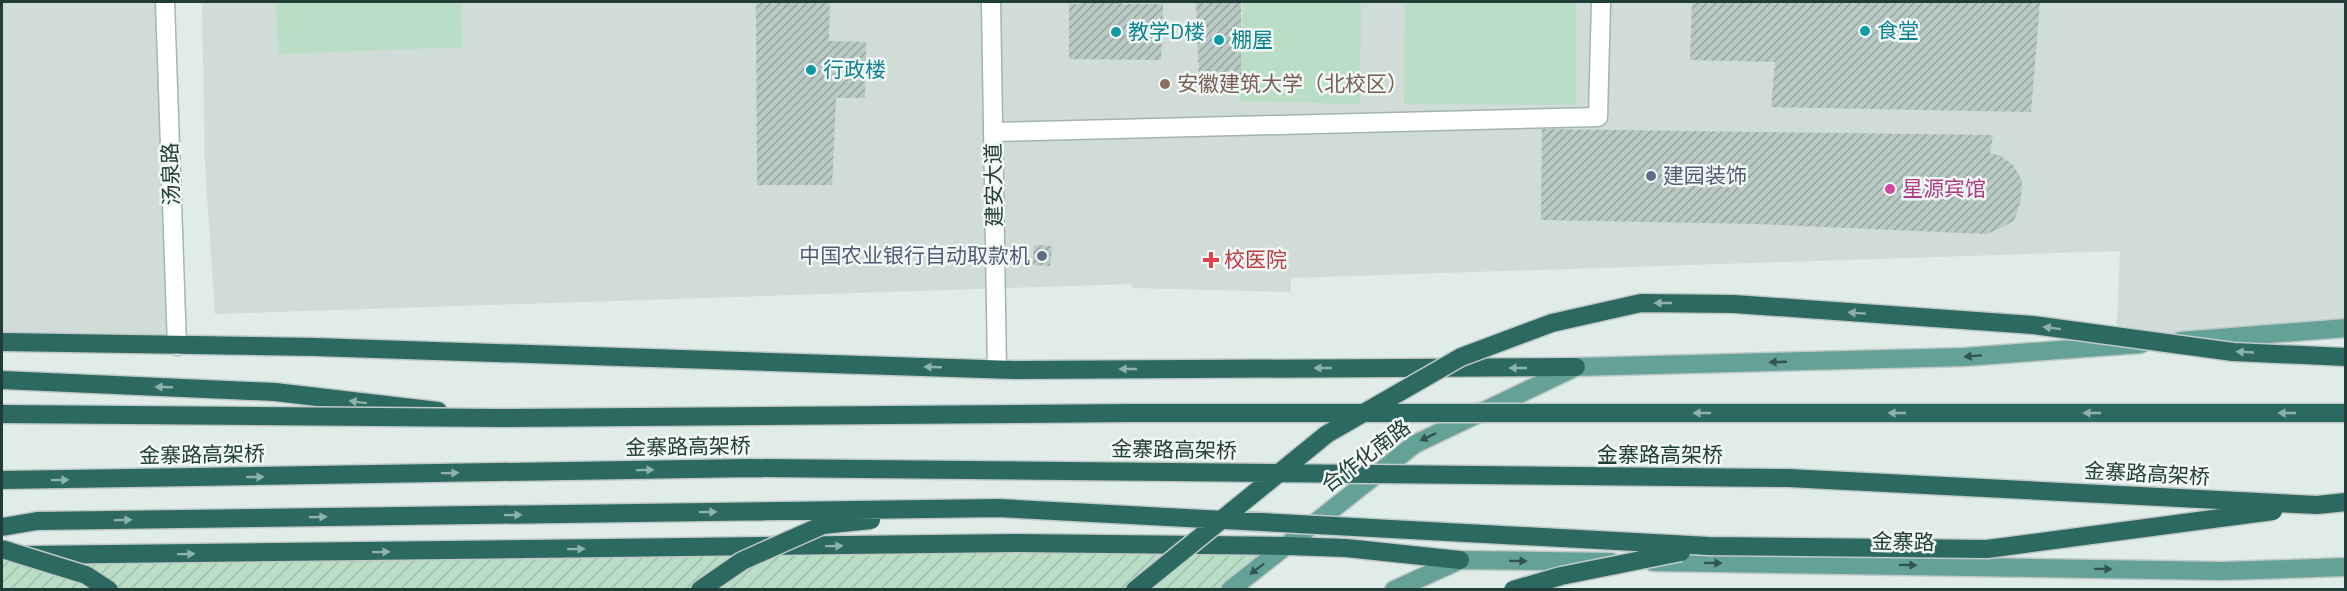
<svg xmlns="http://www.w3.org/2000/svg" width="2347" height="591" viewBox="0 0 2347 591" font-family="'IBM Plex Sans','Noto Sans SC',sans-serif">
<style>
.built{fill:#cfdcd7}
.green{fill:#b9dec5}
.garden{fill:url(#garden-furrows)}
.building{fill:url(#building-hatch)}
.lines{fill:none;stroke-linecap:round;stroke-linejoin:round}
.lane-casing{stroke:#a3b4af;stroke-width:21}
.street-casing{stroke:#a3b4af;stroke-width:21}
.secondary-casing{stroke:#9fb8b0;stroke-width:21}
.primary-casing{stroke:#c1c9c7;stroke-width:21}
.highway-casing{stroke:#c1c9c7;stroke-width:21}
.lane{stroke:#fff;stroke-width:18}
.street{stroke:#fff;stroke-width:18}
.secondary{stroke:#fff;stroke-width:18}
.primary{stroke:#64a297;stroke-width:18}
.highway{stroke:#2c6a61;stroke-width:18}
.highway-bridge-casing{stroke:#c1c9c7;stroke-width:21;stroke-linecap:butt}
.highway-bridge{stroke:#2c6a61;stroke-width:18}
.oneway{fill:#8eb1ab}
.oneway2{fill:#32564f}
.culture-dot{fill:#0f9aa8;stroke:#f1f8f5;stroke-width:2}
.education-dot{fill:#8d6e63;stroke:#f1f8f5;stroke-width:2}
.service-dot{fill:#5c6f8a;stroke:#f1f8f5;stroke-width:2}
.hotel-dot{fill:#d1479c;stroke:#f1f8f5;stroke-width:2}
.health-dot{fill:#e0444e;stroke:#f1f8f5;stroke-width:2}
.labels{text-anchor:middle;stroke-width:5;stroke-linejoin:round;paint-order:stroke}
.culture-label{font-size:21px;fill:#0d838f;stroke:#f1f8f5;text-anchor:start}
.education-label{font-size:21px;fill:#785e54;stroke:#f1f8f5;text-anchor:start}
.street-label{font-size:21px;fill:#213d37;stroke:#f1f8f5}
.service-label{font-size:21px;fill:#4e5e75;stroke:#f1f8f5;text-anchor:start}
.hotel-label{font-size:21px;fill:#b23c85;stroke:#f1f8f5;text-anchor:start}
.health-label{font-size:21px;fill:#be3a42;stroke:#f1f8f5;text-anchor:start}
</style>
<defs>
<pattern id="garden-furrows" width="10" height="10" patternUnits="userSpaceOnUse" patternTransform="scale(1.5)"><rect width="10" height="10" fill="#b9dec5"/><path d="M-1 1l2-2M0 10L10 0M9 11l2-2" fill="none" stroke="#9fbfaa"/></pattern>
<pattern id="building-hatch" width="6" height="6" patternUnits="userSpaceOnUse" patternTransform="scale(1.5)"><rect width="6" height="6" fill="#b9c9c4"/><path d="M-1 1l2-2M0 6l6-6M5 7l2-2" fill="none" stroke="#96a4a0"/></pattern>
</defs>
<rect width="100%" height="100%" fill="#e0ece7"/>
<path class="built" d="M2 2H165L177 346 2 342Z
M202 2H2345V328L2116 345 2120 251 1291 278V292L1132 288 1131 284 215 314 205 166Z"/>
<path class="green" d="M276 2H461L463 47 279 54Z
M1243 2H1361L1360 104 1240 101Z
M1405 2H1576V105L1404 104Z"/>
<path class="garden" d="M1287 546 1230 590H2V556Z"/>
<path class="building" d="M756 2H830L829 41 866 42 865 98H836L832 185H757Z
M1081 2H1121V4H1163L1161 60 1069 59V4H1081Z
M1196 2H1241V79H1199Z
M1692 2H2040L2031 112 1771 107 1775 62 1690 60Z
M1542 129 1993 135 1990 153 2001 156 2013 165 2022 180 2021 199 2014 221 1987 234 1757 224 1541 220Z
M1034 245 1052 246 1050 266 1033 265Z"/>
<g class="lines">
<g class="lane-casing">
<path id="lane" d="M993 132 1598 117 1601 2"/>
</g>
<g class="street-casing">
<path id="street" d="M991 2 997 369"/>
</g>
<g class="secondary-casing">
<path id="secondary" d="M165 2 177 346"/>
</g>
<g class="primary-casing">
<path id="primary" d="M2180 341 2346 328
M1653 562 2223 571 2346 567
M1230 590 1415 444 1576 367 1964 357 2141 344
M1394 590 1460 560 1611 562"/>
</g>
<g class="highway-casing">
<path id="highway" d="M2 342 315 347 1014 370 1576 367
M2 380 275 392 438 411
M27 555 1015 543 1287 546 1346 548 1460 560"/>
</g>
<use href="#lane" class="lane"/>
<use href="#street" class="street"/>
<use href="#secondary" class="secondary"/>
<use href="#primary" class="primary"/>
<use href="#highway" class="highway"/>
<g class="highway-bridge-casing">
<path id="highway-bridge" d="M2 414 500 418 1130 413H2346
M2 480 750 468 1788 478 2317 505 2346 502
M2 527 37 521 999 508 1709 546 1987 549 2273 511
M2 549 86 575 109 590
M700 590 742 561 823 525 871 520
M1135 590 1327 434 1461 357 1552 323 1641 303 1734 304 2033 325 2233 352 2346 357
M1513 590 1561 576 1681 552"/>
</g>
<use href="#highway-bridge" class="highway-bridge"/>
</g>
<defs><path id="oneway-solid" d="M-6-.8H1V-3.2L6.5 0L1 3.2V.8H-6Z" transform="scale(1.5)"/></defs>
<g class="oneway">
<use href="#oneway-solid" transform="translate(1663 303) rotate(-180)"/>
<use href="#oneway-solid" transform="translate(1857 313) rotate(-176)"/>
<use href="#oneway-solid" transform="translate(2052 328) rotate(-173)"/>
<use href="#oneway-solid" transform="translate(2245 352) rotate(-177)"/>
<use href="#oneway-solid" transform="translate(933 367) rotate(-178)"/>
<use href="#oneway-solid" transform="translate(1323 368) rotate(180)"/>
<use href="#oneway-solid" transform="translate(1518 368) rotate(180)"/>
<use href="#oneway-solid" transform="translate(1128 369) rotate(180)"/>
<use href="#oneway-solid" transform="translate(164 387) rotate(-178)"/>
<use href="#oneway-solid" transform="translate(358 402) rotate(-173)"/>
<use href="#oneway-solid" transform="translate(1702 413) rotate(-180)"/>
<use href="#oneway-solid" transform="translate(1897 413) rotate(-180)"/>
<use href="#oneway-solid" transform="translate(2092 413) rotate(-180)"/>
<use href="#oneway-solid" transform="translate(2287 413) rotate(-180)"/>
<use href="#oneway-solid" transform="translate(645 470) rotate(-1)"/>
<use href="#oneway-solid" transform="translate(450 473) rotate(-1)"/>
<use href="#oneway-solid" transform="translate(255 477) rotate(-1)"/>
<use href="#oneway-solid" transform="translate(60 480) rotate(-1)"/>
<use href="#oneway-solid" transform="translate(708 512) rotate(-1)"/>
<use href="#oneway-solid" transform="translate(513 515) rotate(-1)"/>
<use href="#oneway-solid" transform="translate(318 517) rotate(-1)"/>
<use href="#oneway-solid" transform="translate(123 520) rotate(-1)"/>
<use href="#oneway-solid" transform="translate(834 546) rotate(-1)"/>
<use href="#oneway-solid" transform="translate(576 549) rotate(-1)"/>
<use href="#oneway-solid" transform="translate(381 552) rotate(-1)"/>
<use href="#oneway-solid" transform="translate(186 554) rotate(-1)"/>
</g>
<g class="oneway2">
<use href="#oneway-solid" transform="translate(1973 356) rotate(176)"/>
<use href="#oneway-solid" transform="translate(1778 362) rotate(178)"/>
<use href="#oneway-solid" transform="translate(1428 437) rotate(155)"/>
<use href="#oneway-solid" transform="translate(1518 561) rotate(1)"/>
<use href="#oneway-solid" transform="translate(1713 563) rotate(1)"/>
<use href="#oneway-solid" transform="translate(1908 565) rotate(1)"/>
<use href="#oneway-solid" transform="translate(1257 569) rotate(143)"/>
<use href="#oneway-solid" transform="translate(2103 569) rotate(1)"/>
</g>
<g class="culture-dot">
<circle cx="1865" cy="31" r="6"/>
<circle cx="1116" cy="32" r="6"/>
<circle cx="1219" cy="40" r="6"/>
<circle cx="811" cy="70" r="6"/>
</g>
<circle class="education-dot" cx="1165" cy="84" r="6"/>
<g class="service-dot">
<circle cx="1651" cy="176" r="6"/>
<circle cx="1042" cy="256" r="6"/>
</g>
<circle class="hotel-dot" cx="1890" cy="189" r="6"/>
<path class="health-dot" d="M1208 251h6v6h6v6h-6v6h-6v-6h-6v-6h6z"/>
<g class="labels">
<g class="culture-label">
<text x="1877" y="38">食堂</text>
<text x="1128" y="39">教学D楼</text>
<text x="1231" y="47">棚屋</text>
<text x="823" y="77">行政楼</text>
</g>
<g class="education-label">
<text x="1177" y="91">安徽建筑大学（北校区）</text>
</g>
<g class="street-label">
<text transform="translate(171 174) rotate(-92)" y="7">汤泉路</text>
<text transform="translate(994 185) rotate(-91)" y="7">建安大道</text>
<text transform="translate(688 447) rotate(-1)" y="7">金寨路高架桥</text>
<text transform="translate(1174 450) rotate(1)" y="7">金寨路高架桥</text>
<text transform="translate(202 455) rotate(-1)" y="7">金寨路高架桥</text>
<text x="1660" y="462">金寨路高架桥</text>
<text transform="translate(1366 456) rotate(-37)" y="7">合作化南路</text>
<text transform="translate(2147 474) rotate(3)" y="7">金寨路高架桥</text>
<text transform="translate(1903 542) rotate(1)" y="7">金寨路</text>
</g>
<g class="service-label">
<text x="1663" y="183">建园装饰</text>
<text x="1030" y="263" text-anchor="end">中国农业银行自动取款机</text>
</g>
<g class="hotel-label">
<text x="1902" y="196">星源宾馆</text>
</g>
<g class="health-label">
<text x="1224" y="267">校医院</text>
</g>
</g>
<rect width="2347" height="591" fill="none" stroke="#213d37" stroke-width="6"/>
</svg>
